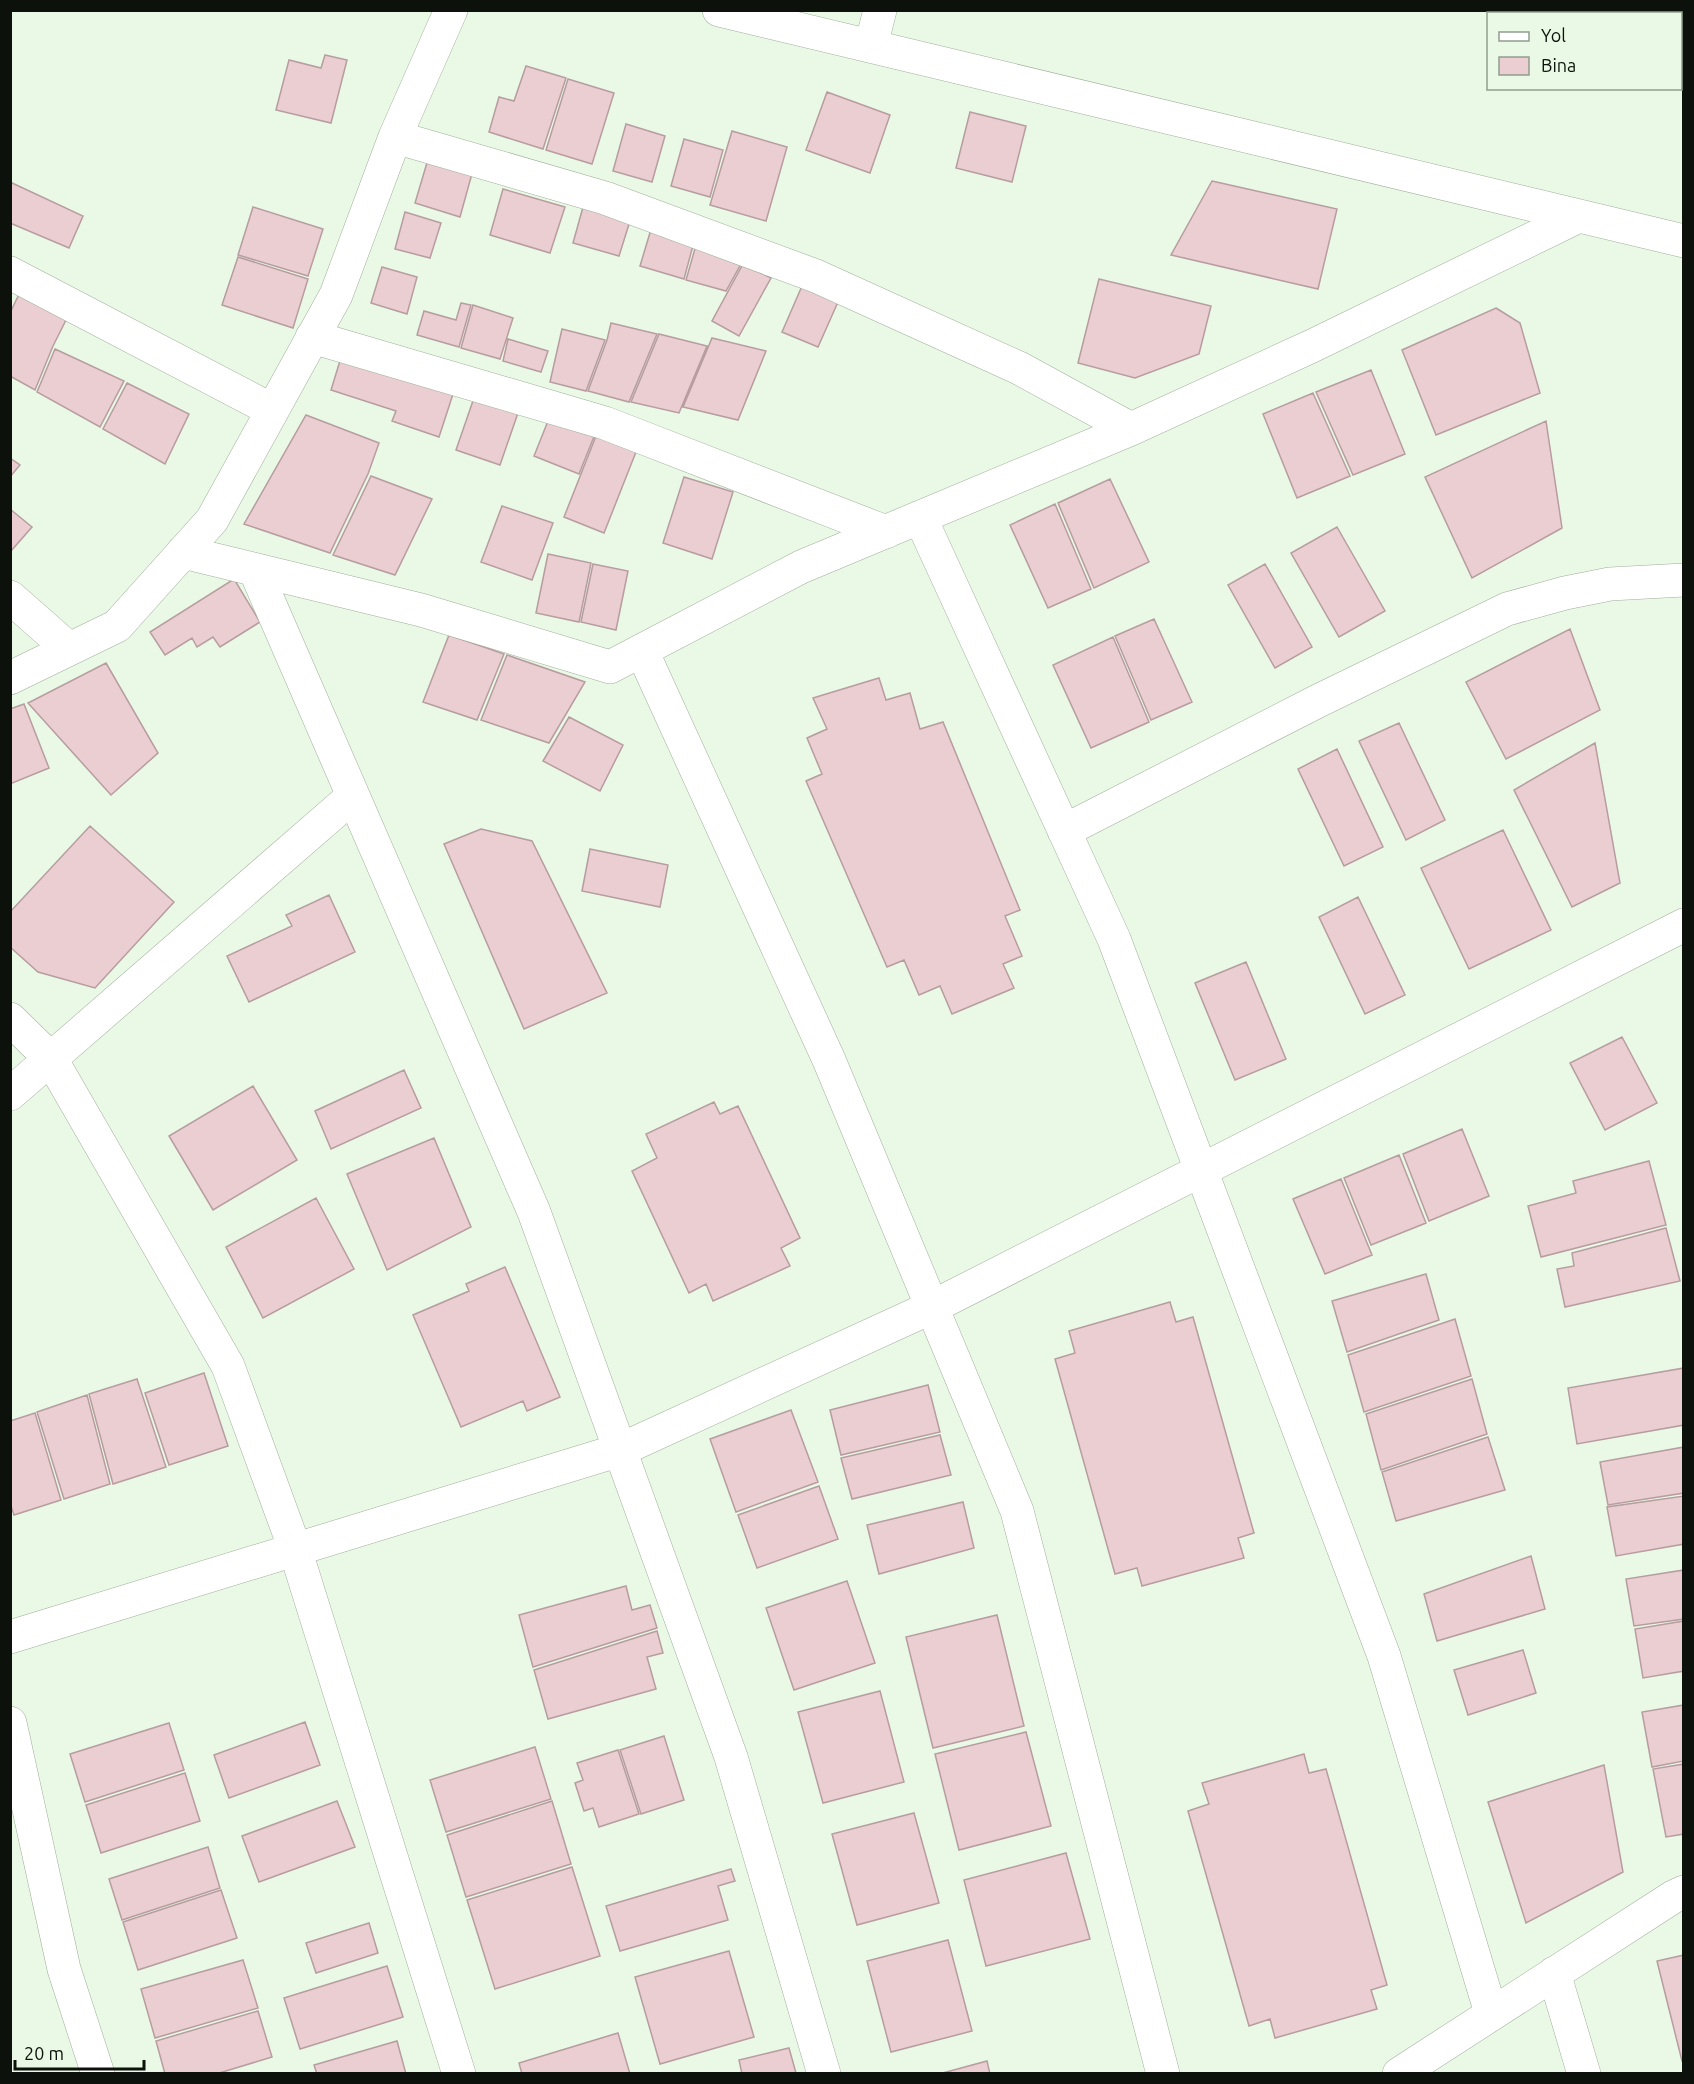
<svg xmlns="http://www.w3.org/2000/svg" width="1694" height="2084" viewBox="0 0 1694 2084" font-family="Ubuntu,sans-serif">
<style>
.building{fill:#eaced2;stroke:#b79ca0;stroke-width:1.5}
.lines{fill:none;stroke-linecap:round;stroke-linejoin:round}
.minor-casing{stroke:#a0af9b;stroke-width:34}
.minor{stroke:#fff;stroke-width:33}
</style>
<rect width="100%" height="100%" fill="#e9f9e5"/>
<path class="building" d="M325 55 347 60 331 123 276 110 289 60 321 68Z
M526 66 566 78 543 149 489 132 499 97 514 101Z
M568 79 614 93 592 164 546 150Z
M827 92 890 115 870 173 806 150Z
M970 112 1026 126 1012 182 956 168Z
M626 124 665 136 652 182 613 171Z
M732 131 787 147 766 221 710 205Z
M684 139 723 150 710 197 671 186Z
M429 156 473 170 460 217 415 203Z
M1212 181 1337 209 1318 289 1171 255Z
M10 182 83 216 69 248 10 223Z
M503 189 565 207 550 253 490 235Z
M253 207 323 229 308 276 238 255Z
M583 207 630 221 619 256 573 243Z
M405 212 441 223 430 258 395 249Z
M652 226 695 238 684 279 640 266Z
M698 238 742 262 726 291 686 280Z
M238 257 308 279 293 328 222 305Z
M743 264 771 278 739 336 712 321Z
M382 267 417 277 407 314 371 303Z
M1099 279 1211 306 1199 354 1135 378 1078 363Z
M24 284 72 308 53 346 35 390 10 376V313Z
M802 286 838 302 818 347 782 332Z
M461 303 471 305 459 347 417 335 424 311 456 320Z
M473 305 513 318 500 359 461 348Z
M1496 308 1520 323 1540 393 1436 435 1402 350Z
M611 323 657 334 629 402 588 391 607 340Z
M562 329 605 340 586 391 550 382Z
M659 334 707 346 679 413 631 402Z
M712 338 766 351 738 420 683 407Z
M508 339 548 351 541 372 503 361Z
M55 349 124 381 100 427 37 392Z
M343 351 455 388 439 437 392 421 396 411 331 390Z
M1371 370 1405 454 1353 475 1316 392Z
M127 383 189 414 165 464 103 429Z
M1313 393 1350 476 1297 498 1263 414Z
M475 395 519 410 500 465 456 450Z
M306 415 379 443 368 474 330 553 244 524Z
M550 416 595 434 579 474 534 456Z
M1546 421 1562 528 1472 578 1425 477Z
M596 436 636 452 604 533 564 517Z
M10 458 20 465 10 477Z
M371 476 432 499 395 575 333 555Z
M684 477 733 492 712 559 663 543Z
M1110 479 1149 562 1094 588 1058 503Z
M1055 504 1091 589 1048 608 1010 525Z
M502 506 553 523 532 580 481 562Z
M10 509 32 527 11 551H10Z
M1337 527 1385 611 1339 637 1291 553Z
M548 554 591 563 579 622 536 613Z
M593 564 628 571 616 630 581 622Z
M1265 564 1312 647 1275 668 1228 585Z
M234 579 260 622 220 647 213 637 197 647 192 638 165 655 150 632Z
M1154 619 1192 702 1151 720 1115 636Z
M1570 629 1600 710 1506 759 1466 682Z
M449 635 504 654 477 720 423 702Z
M1113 637 1149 722 1091 748 1053 665Z
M507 655 585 682 549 743 481 720Z
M106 663 158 753 111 795 28 703Z
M879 678 886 700 910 693 920 729 943 722 1020 910 1005 916 1022 956 1003 964 1014 988 952 1014 940 986 919 995 904 960 887 967 806 781 822 774 807 738 827 729 813 698Z
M24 704 49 768 10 784V709Z
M569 717 623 745 600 791 543 761Z
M1399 723 1445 820 1406 840 1359 741Z
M1595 743 1620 883 1572 907 1514 790Z
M1337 749 1383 847 1344 866 1298 769Z
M90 826 174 902 95 988 38 972 10 947V912Z
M481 829 532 841 607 993 524 1029 444 844Z
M1503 830 1551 930 1469 969 1421 868Z
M590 849 668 865 660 907 582 891Z
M329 895 355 952 249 1002 227 956 292 926 286 915Z
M1358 897 1405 995 1365 1014 1319 917Z
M1246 962 1286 1059 1235 1080 1195 983Z
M1622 1037 1657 1103 1605 1130 1570 1063Z
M404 1070 421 1108 331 1149 315 1111Z
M253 1086 297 1160 213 1210 169 1136Z
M714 1102 720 1114 738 1106 800 1238 781 1248 790 1266 713 1301 706 1284 689 1293 632 1171 657 1158 646 1134Z
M1462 1129 1489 1196 1429 1221 1403 1154Z
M434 1138 471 1227 387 1270 347 1174Z
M1399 1155 1426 1223 1371 1245 1344 1178Z
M1649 1161 1666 1225 1541 1257 1528 1206 1576 1193 1573 1181Z
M1341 1179 1372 1255 1325 1274 1293 1199Z
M316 1198 354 1269 263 1318 226 1247Z
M1666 1228 1680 1281 1565 1307 1557 1269 1574 1266 1572 1253Z
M505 1267 560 1397 527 1411 523 1401 461 1427 413 1315 469 1291 466 1284Z
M1426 1274 1439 1320 1347 1352 1332 1301Z
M1170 1302 1176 1322 1193 1317 1254 1533 1238 1538 1244 1558 1142 1586 1137 1568 1115 1574 1055 1359 1075 1353 1069 1331Z
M1455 1319 1471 1376 1364 1412 1348 1355Z
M1684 1368V1425L1577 1444 1568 1388Z
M204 1373 228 1446 169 1465 145 1393Z
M137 1379 166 1467 113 1484 89 1394Z
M1472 1379 1487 1434 1381 1470 1366 1414Z
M928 1385 940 1432 841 1455 830 1410Z
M87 1395 110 1484 64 1499 37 1412Z
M791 1410 818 1482 736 1512 710 1439Z
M35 1413 61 1500 14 1515 10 1503V1421Z
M940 1435 951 1475 852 1499 841 1458Z
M1488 1437 1505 1490 1396 1521 1382 1472Z
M1684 1447V1493L1608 1505 1600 1462Z
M819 1486 838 1539 757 1568 738 1515Z
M1684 1496V1544L1616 1556 1607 1507Z
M963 1502 974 1548 879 1574 867 1525Z
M1531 1556 1545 1609 1437 1641 1424 1594Z
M1684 1570V1619L1634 1626 1626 1579Z
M847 1581 875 1663 794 1690 766 1608Z
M626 1586 632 1610 650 1605 657 1628 533 1667 519 1615Z
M997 1615 1024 1726 933 1748 906 1637Z
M1684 1621V1671L1643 1678 1635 1629Z
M657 1631 663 1653 647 1657 656 1689 548 1719 534 1670Z
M1523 1650 1536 1693 1468 1715 1454 1670Z
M880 1691 904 1782 823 1803 798 1712Z
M1684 1705V1761L1652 1767 1642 1712Z
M305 1722 320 1765 229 1798 214 1755Z
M169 1723 184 1770 85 1802 70 1754Z
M1026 1732 1051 1826 959 1850 935 1754Z
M664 1736 684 1800 641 1814 620 1750Z
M535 1747 551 1799 446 1832 430 1780Z
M618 1750 639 1814 599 1827 593 1808 584 1811 575 1783 583 1780 577 1763Z
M1304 1754 1309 1773 1326 1769 1387 1985 1371 1990 1377 2009 1275 2038 1270 2019 1249 2026 1188 1811 1209 1804 1202 1783Z
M1684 1764V1834L1666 1837 1653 1769Z
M1604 1765 1623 1872 1526 1923 1488 1802Z
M185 1773 200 1821 101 1853 86 1805Z
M337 1801 355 1847 259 1882 242 1836Z
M552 1801 571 1864 466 1897 447 1835Z
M914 1813 939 1903 857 1925 832 1834Z
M208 1847 220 1888 122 1920 109 1879Z
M1066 1853 1090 1939 986 1966 964 1880Z
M572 1867 600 1956 495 1989 467 1900Z
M731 1869 735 1881 718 1886 728 1920 620 1951 606 1906Z
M221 1890 237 1938 138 1970 123 1922Z
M369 1923 378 1953 316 1973 306 1943Z
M948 1940 972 2031 891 2052 867 1961Z
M729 1951 754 2037 660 2064 635 1977Z
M1684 1955V2061H1682L1657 1961Z
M243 1960 258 2008 155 2038 141 1989Z
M387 1966 403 2017 300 2049 284 1998Z
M258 2011 272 2057 216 2074H165L156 2041Z
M618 2033 630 2074H522L519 2063Z
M397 2041 406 2074H317L314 2065Z
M789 2048 796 2073 742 2074 739 2060Z
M987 2061 990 2074H939Z"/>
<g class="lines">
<g class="minor-casing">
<path id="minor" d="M719 10 1684 241
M871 46 880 10
M395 137 605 198 816 276 1019 368 1131 429 1312 346 1577 217
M10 273 272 410
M312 337 605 423 886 532
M920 517 1114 939 1384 1656 1491 2013
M183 552 421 610 610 667 801 567 1131 429
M255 570 534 1212 731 1757 824 2074
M10 597 69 649
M642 651 829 1060 1017 1511 1163 2074
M10 678 117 626 212 520 336 295 395 137 451 10
M1064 831 1318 701 1507 609 1565 593 1610 584 1684 580
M10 1019 51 1059 228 1366 295 1549 459 2074
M10 1094 353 796
M10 1637 620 1450 932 1307 1684 925
M10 1723 64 1969 98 2074
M1554 1973 1584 2074
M1399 2074 1673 1897 1684 1892"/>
</g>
<use href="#minor" class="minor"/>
</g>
<rect width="1694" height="2084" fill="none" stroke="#0c120b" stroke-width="24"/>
<rect x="1487" y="12" width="195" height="78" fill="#e9f9e5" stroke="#919d8e" stroke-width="1.5"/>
<rect x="1499" y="32" width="30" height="9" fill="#ffffff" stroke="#919d8e" stroke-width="1.5"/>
<text x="1541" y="42" font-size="18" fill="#0c120b">Yol</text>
<rect x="1499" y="57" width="30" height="18" fill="#eaced2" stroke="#919d8e" stroke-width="1.5"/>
<text x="1541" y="72" font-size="18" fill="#0c120b">Bina</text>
<path d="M15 2060v9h129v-9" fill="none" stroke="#0c120b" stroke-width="3"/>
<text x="24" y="2060" font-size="18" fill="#0c120b" stroke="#e9f9e5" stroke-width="4.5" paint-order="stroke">20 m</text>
</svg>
